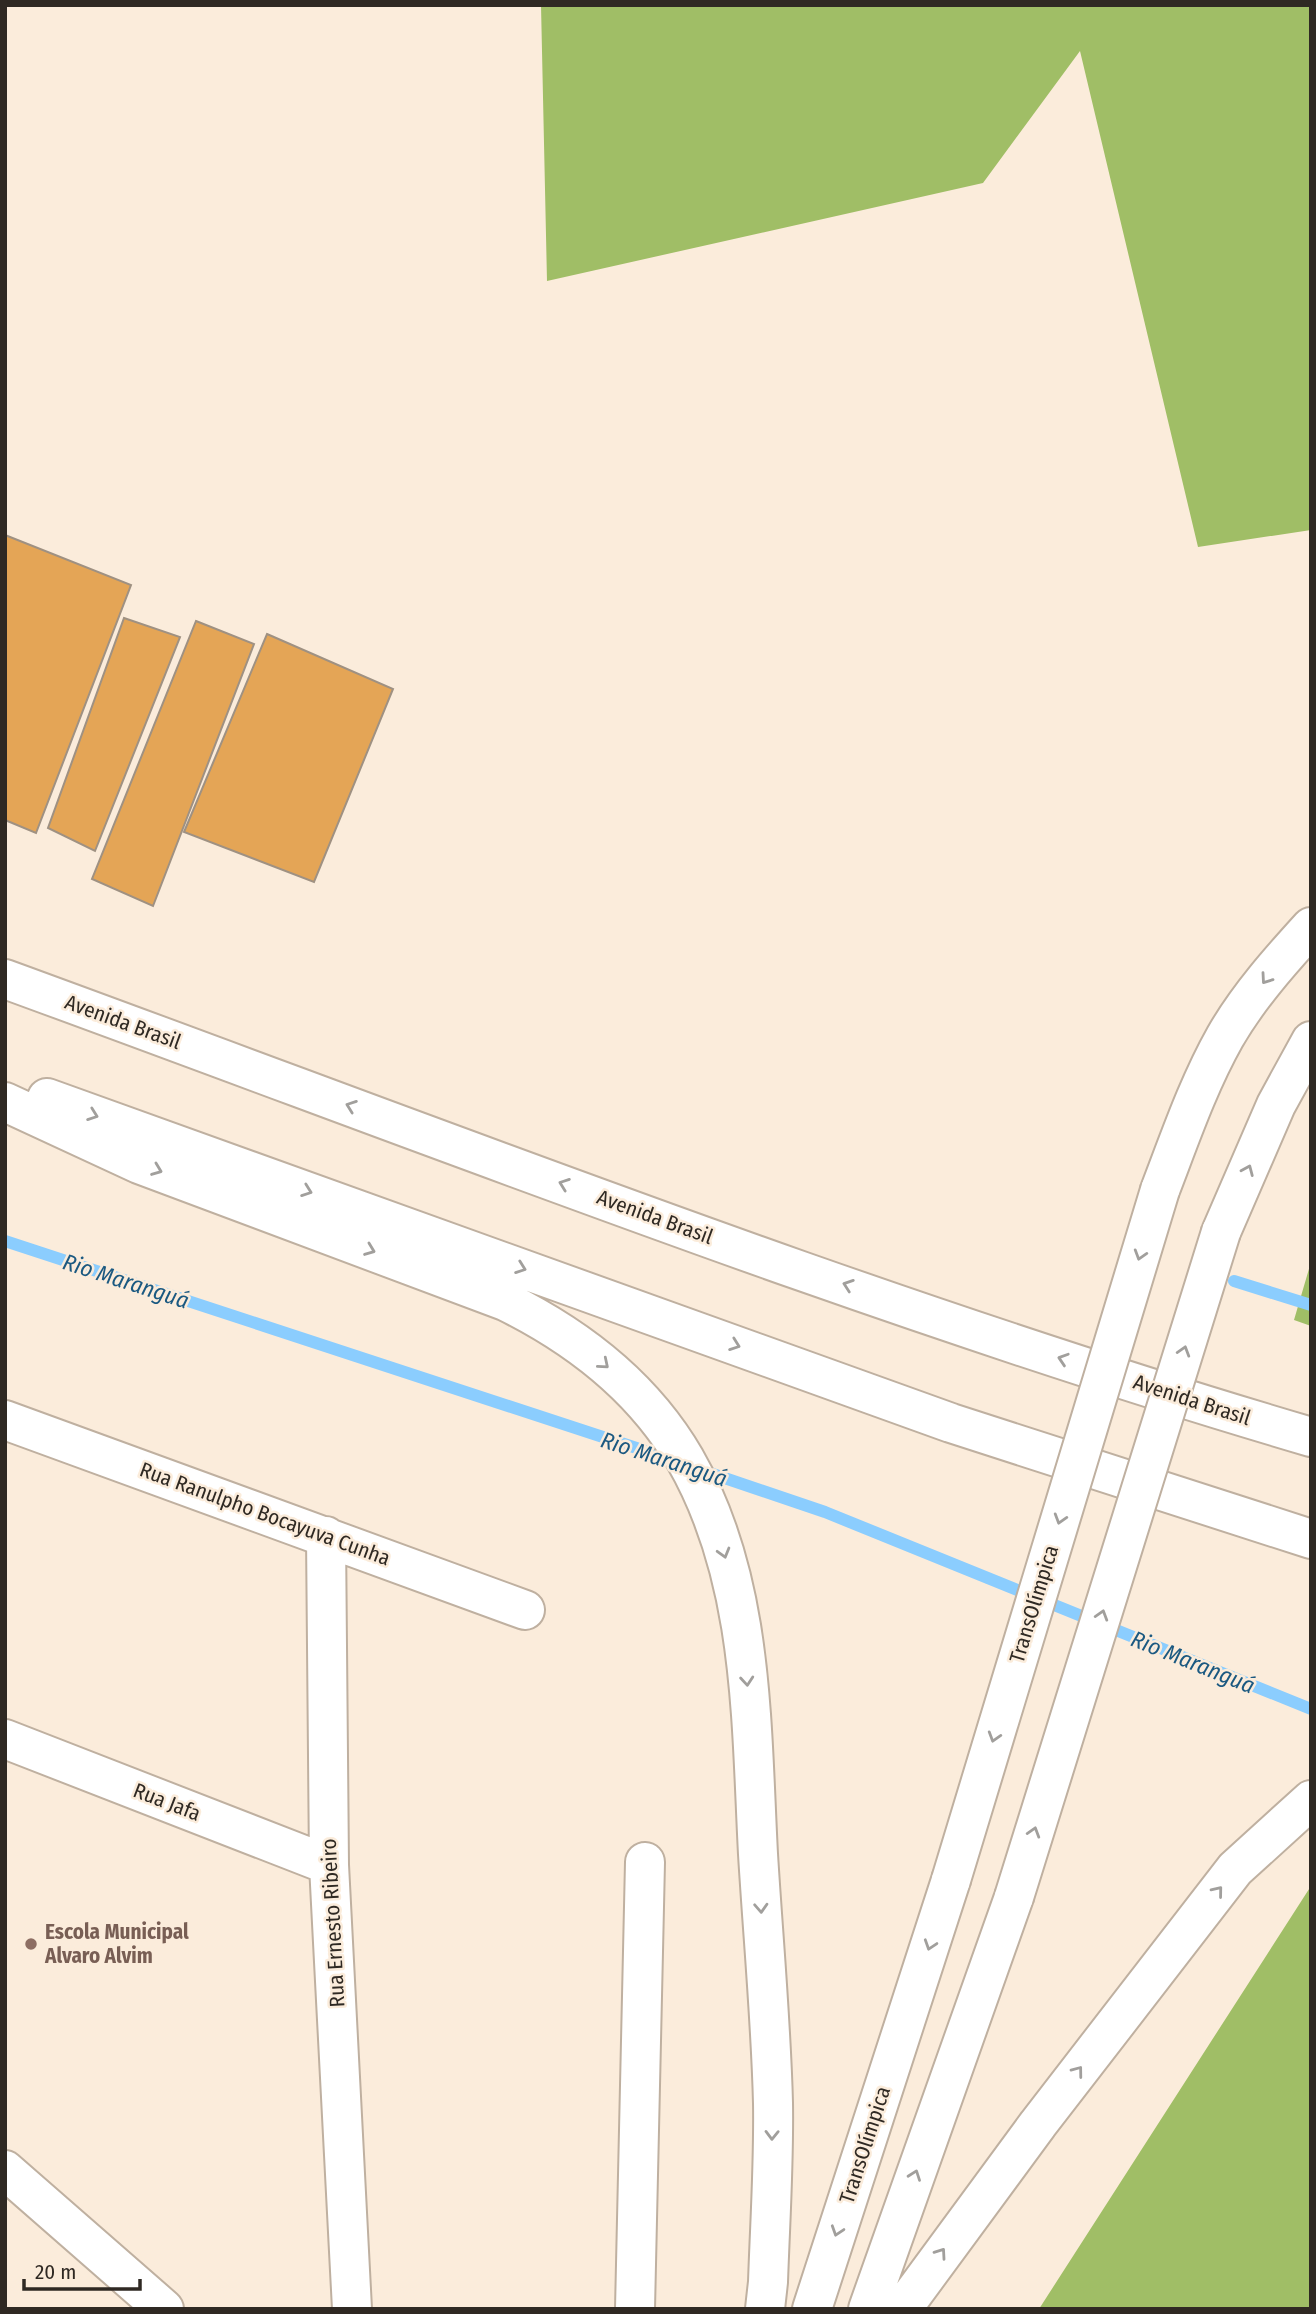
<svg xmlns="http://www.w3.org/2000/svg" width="1316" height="2314" viewBox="0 0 1316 2314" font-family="'Fira Sans Condensed',sans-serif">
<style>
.forest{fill:#a0be66}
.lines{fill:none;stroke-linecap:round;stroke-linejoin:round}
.stream{stroke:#8bcdfe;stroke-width:12}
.building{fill:#e4a556;stroke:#9f9182;stroke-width:2}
.minor-casing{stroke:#bfb0a0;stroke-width:42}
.highway-casing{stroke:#bfb0a0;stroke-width:42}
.minor{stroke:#fff;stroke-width:38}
.highway{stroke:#fff;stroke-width:38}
.highway-bridge-casing{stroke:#bfb0a0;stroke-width:42;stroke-linecap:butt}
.highway-bridge{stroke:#fff;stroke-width:38}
.oneway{stroke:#a19f9c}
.education-dot{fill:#8d6e63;stroke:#fbecdb;stroke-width:2.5}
.labels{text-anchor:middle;stroke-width:5;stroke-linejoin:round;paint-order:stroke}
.street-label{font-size:21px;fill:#2f2923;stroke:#fbecdb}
.education-label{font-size:21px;font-weight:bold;fill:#785e54;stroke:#fbecdb;text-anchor:start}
.water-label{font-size:23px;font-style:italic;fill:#1b5981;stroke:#fbecdb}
</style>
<rect width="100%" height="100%" fill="#fbecdb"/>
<path class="forest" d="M541 5H1311V530L1198 547 1080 51 983 183 547 281Z
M1311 1262V1326L1294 1320Z
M1311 1886V2309H1039Z"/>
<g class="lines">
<path class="stream" d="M5 1241 673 1460
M1234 1281 1311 1305
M701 1470 825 1512 1311 1709"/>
</g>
<path class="building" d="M5 535 131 585 36 833 5 820Z
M124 618 180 637 95 851 48 828Z
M196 621 254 644 153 906 92 879Z
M267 634 393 689 314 882 184 832Z"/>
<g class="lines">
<g class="minor-casing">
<path id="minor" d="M5 1420 525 1610
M326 1536 329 1865 352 2309
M5 1739 329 1865
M5 2170 164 2309
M635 2309 645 1862"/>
</g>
<g class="highway-casing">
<path id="highway" d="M5 979C438 1137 868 1307 1311 1437
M47 1098 951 1423 1311 1539
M5 1102 139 1164 505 1301C578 1337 643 1387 685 1459 754 1579 751 1720 758 1854 763 1937 771 2020 773 2103 774 2163 770 2223 768 2282L765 2309
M1160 1190C1180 1138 1198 1085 1225 1037 1248 997 1280 961 1311 927
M1221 1232 1276 1105 1311 1041
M812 2309 951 1880
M868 2309 1014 1897
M902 2309 1038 2124 1235 1869 1311 1800"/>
</g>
<use href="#minor" class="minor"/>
<use href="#highway" class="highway"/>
<g class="highway-bridge-casing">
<path id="highway-bridge" d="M951 1880 1160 1190
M1014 1897 1221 1232"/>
</g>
<use href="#highway-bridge" class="highway-bridge"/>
</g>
<defs><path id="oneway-chevron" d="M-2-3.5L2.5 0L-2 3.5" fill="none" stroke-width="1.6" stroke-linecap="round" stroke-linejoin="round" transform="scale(1.75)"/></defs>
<g class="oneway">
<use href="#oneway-chevron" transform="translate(1266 979) rotate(125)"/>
<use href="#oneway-chevron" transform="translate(351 1106) rotate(-160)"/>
<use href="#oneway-chevron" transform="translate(93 1115) rotate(20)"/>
<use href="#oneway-chevron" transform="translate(157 1170) rotate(21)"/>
<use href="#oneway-chevron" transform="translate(1248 1170) rotate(-67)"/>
<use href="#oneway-chevron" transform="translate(564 1184) rotate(-160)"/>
<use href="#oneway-chevron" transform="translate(307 1191) rotate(20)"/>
<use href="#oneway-chevron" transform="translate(370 1250) rotate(21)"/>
<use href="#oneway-chevron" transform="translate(1140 1255) rotate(107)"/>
<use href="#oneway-chevron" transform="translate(521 1268) rotate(20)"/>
<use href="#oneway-chevron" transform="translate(848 1285) rotate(-161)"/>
<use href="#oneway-chevron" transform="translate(735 1345) rotate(20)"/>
<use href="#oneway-chevron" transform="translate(1184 1351) rotate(-73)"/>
<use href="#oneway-chevron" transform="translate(1063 1359) rotate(-162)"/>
<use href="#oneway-chevron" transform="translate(604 1364) rotate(40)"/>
<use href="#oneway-chevron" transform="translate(1060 1519) rotate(107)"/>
<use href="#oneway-chevron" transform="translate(724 1553) rotate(74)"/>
<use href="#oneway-chevron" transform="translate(1102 1615) rotate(-73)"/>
<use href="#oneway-chevron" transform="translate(747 1681) rotate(85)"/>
<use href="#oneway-chevron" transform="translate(994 1737) rotate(107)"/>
<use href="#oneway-chevron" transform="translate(1034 1832) rotate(-73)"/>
<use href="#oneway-chevron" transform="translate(1218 1891) rotate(-51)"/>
<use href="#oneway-chevron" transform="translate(761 1908) rotate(87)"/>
<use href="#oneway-chevron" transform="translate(930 1945) rotate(108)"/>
<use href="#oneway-chevron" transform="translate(1078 2071) rotate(-53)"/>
<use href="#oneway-chevron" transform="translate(772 2135) rotate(91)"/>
<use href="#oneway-chevron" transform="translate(915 2175) rotate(-70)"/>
<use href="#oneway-chevron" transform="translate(837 2231) rotate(108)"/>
<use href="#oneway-chevron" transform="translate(941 2253) rotate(-55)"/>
</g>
<circle class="education-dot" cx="31" cy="1944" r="7"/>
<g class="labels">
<g class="street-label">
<text transform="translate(123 1022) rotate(20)" y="7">Avenida Brasil</text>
<text transform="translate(655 1217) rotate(20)" y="7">Avenida Brasil</text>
<text transform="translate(1192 1400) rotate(18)" y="7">Avenida Brasil</text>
<text transform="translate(265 1514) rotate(20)" y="7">Rua Ranulpho Bocayuva Cunha</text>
<text transform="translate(1034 1604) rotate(-73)" y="7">TransOlímpica</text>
<text transform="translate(167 1802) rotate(21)" y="7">Rua Jafa</text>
<text transform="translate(333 1923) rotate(-93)" y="7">Rua Ernesto Ribeiro</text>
<text transform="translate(865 2145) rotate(-72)" y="7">TransOlímpica</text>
</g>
<g class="education-label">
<text x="45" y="1939">Escola Municipal<tspan x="45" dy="24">Alvaro Alvim</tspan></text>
</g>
<g class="water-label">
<text transform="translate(126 1281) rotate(18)" y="8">Rio Maranguá</text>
<text transform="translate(664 1459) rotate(18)" y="8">Rio Maranguá</text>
<text transform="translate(1193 1662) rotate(22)" y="8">Rio Maranguá</text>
</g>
</g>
<rect width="1316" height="2314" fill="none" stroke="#2f2923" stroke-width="14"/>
<path d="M24 2279v10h116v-10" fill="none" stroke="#2f2923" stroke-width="3.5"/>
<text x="35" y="2279" font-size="21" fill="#2f2923" stroke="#fbecdb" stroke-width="5" paint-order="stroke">20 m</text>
</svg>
